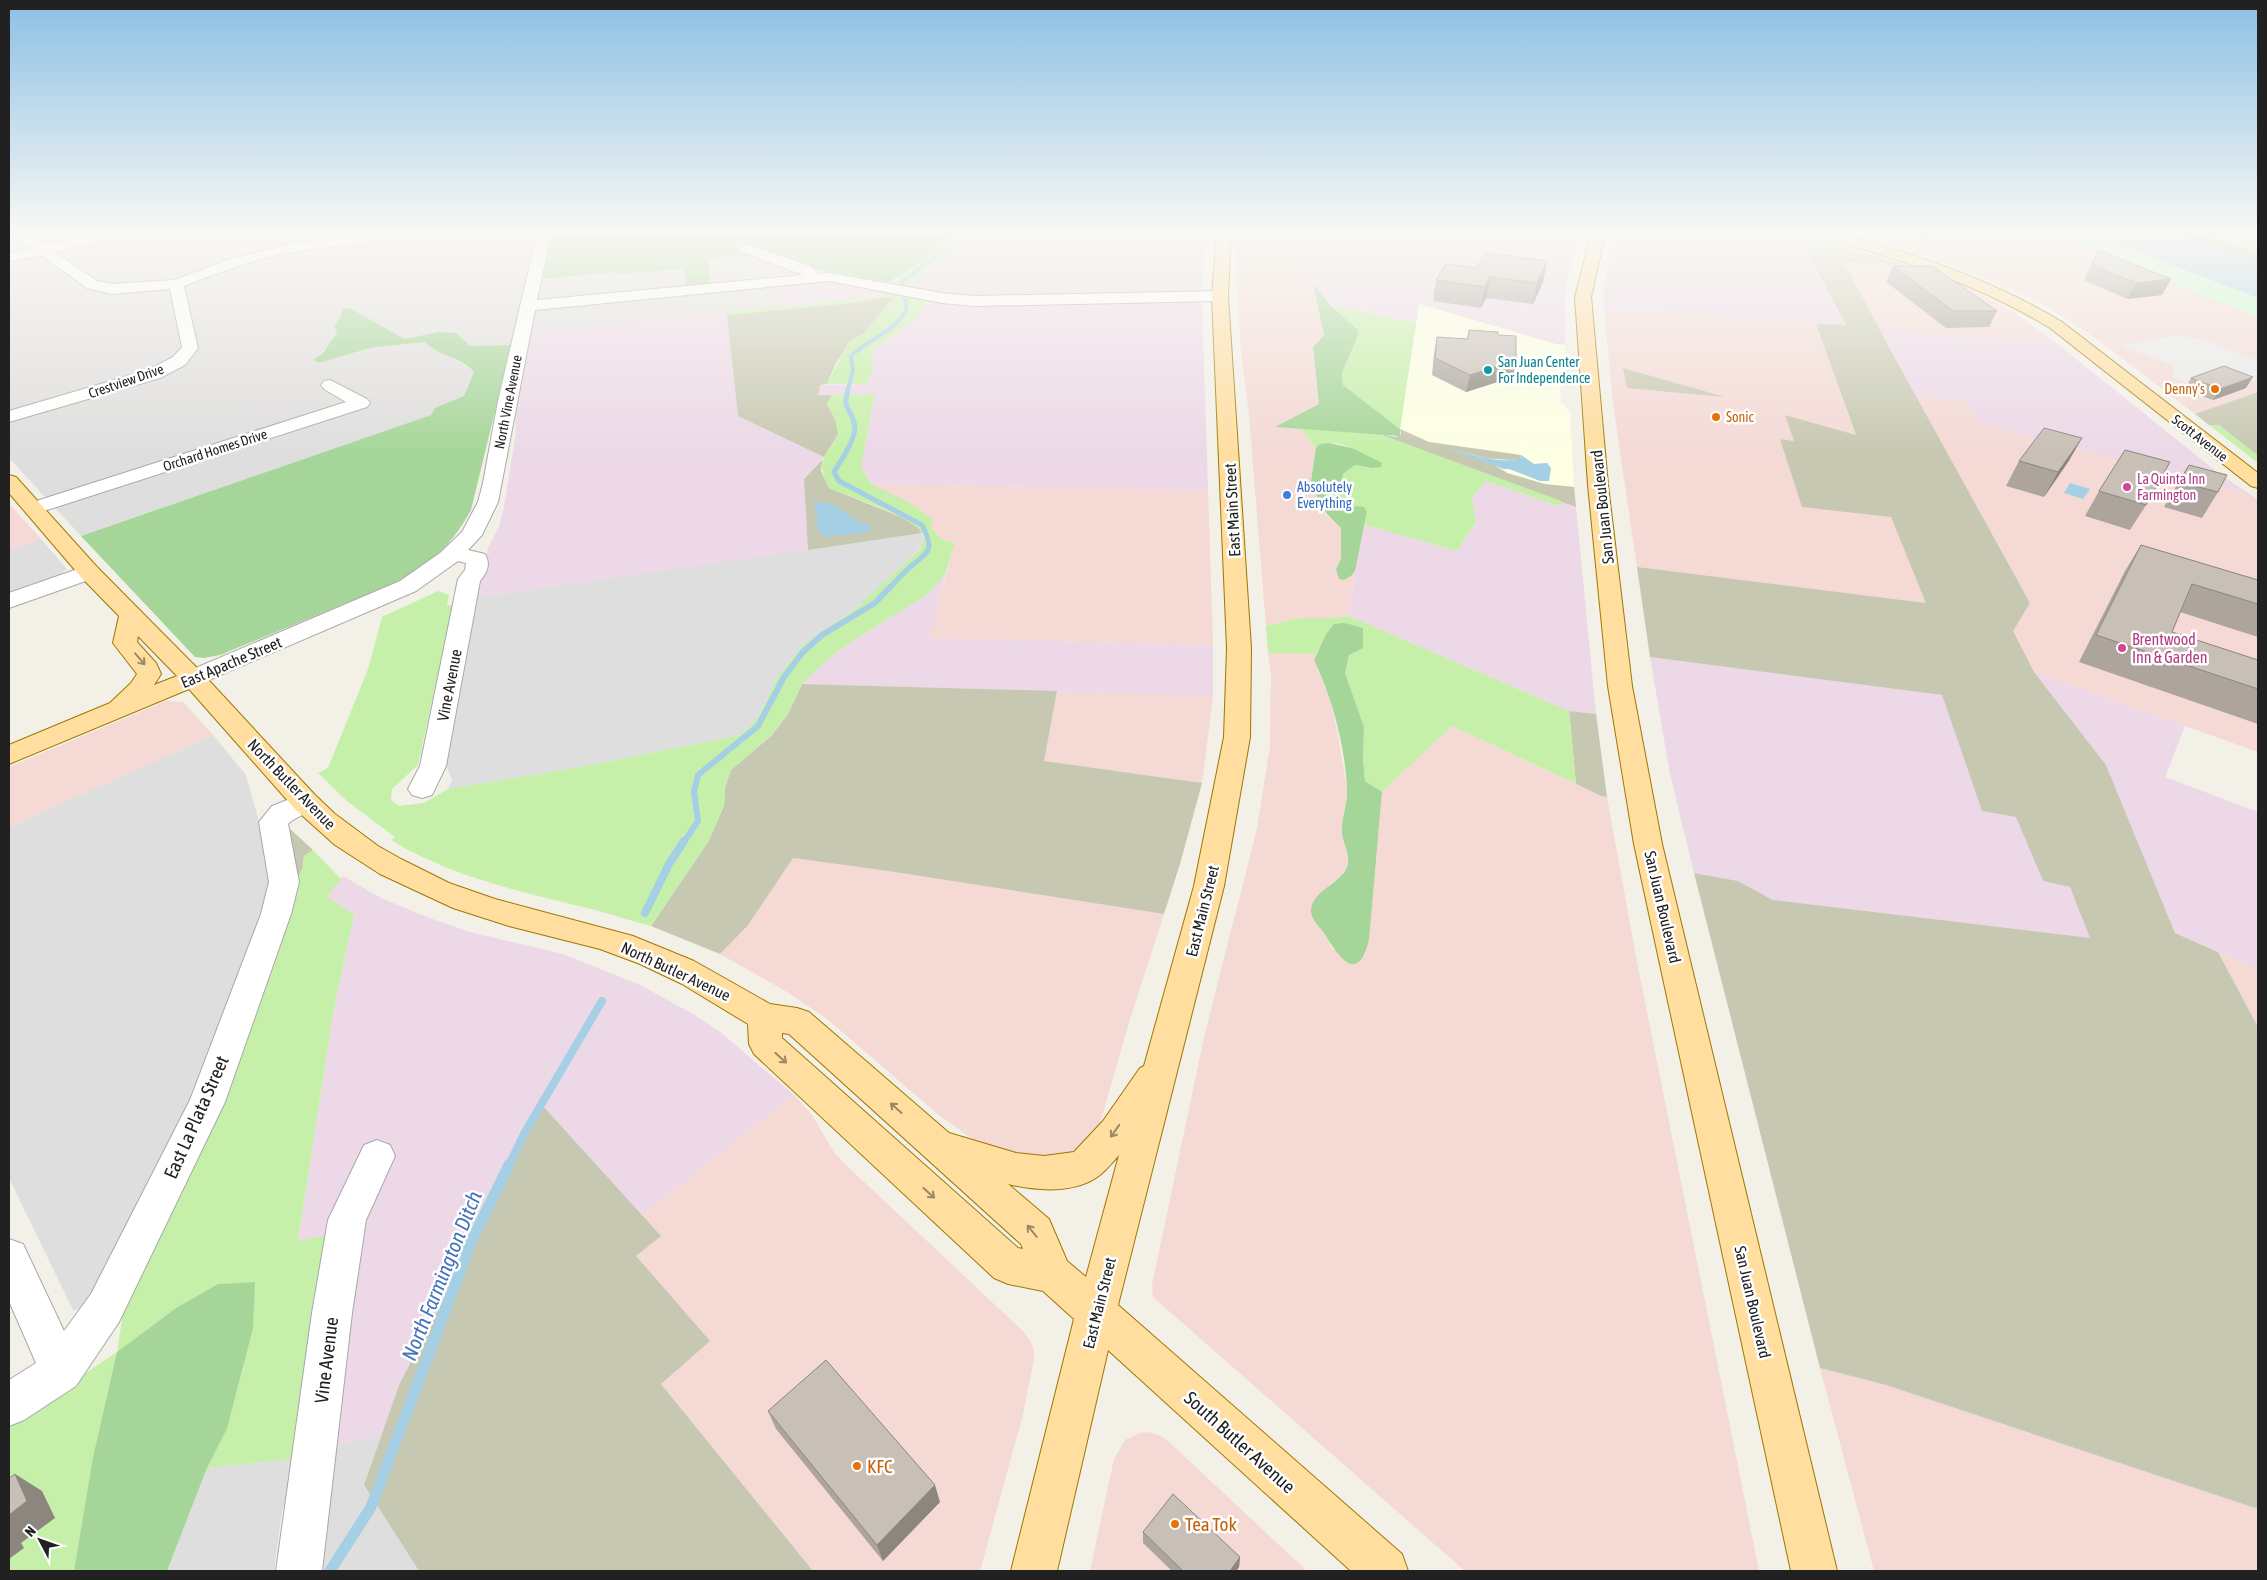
<svg xmlns="http://www.w3.org/2000/svg" width="2267" height="1580" viewBox="0 0 2267 1580" font-family="'Asap Condensed',sans-serif">
<style>
.residential{fill:#dfdede}
.commercial{fill:#f4d9d5}
.industrial{fill:#ecd8e7}
.education{fill:#fdffe3}
.construction{fill:#c6c8b1}
.grass{fill:#c6f0a9}
.forest{fill:#a5d598}
.park{fill:#c2ffcc}
.parking{fill:#e9e9e9}
.water{fill:#a4cfe4}
.lines{fill:none;stroke-linecap:round;stroke-linejoin:round}
.stream-far4{stroke:#a4cfe4;stroke-width:4}
.stream-far3{stroke:#a4cfe4;stroke-width:5}
.stream-far2{stroke:#a4cfe4;stroke-width:6}
.stream-far1{stroke:#a4cfe4;stroke-width:8}
.stream{stroke:#a4cfe4;stroke-width:11}
.minor-casing{stroke:#a8a8a8;stroke-width:2}
.major-casing{stroke:#9e7800;stroke-width:2}
.minor{fill:#fff;fill-rule:evenodd}
.major{fill:#ffde9f;fill-rule:evenodd}
.wall{fill:#aca49d}
.shaded-wall{fill:#8c867f}
.building{fill:#c8bfb6;stroke:#8c867f}
.oneway{stroke:#9b8966}
.culture-dot{fill:#0f9aa8;stroke:#fff;stroke-width:2}
.food-dot{fill:#e8710a;stroke:#fff;stroke-width:2}
.hotel-dot{fill:#d1479c;stroke:#fff;stroke-width:2}
.shop-dot{fill:#3f7fe0;stroke:#fff;stroke-width:2}
.labels{text-anchor:middle;stroke-width:5;stroke-linejoin:round;paint-order:stroke}
.far-culture-label{font-size:14px;fill:#0d838f;stroke:#fff;text-anchor:start}
.far-street-label{font-size:14px;fill:#212121;stroke:#fff}
.far-food-label{font-size:14px;fill:#c56008;stroke:#fff;text-anchor:end}
.far-hotel-label{font-size:14px;fill:#b23c85;stroke:#fff;text-anchor:start}
.far-shop-label{font-size:14px;fill:#366cbe;stroke:#fff;text-anchor:start}
.street-label{font-size:16px;fill:#212121;stroke:#fff}
.hotel-label{font-size:16px;fill:#b23c85;stroke:#fff;text-anchor:start}
.near-street-label{font-size:19px;fill:#212121;stroke:#fff}
.near-food-label{font-size:19px;fill:#c56008;stroke:#fff;text-anchor:start}
.near-water-label{font-size:21px;font-style:italic;fill:#4374bc;stroke:#fff}
</style>
<rect width="100%" height="100%" fill="#f2f0e7"/>
<path class="residential" d="M9 234H536L511 345 470 347 456 333 438 332 405 339 349 308 334 326 337 333 329 345 315 359 322 362 370 348 425 342 473 370 475 372 464 396 431 415 81 536 9 458Z
M753 255 799 273 710 283 708 259Z
M684 269 686 286 547 300 537 297 540 279 618 272V274Z
M774 285 781 307 529 333 534 311 538 309Z
M922 533 924 541 920 548 874 593 854 610 803 645 778 676 759 716 741 735 575 768 448 789 452 780 446 764 478 597Z
M41 539 67 569 61 574 9 592V550Z
M213 735 246 775 270 862 268 891 264 909 185 1112 88 1302 83 1308 73 1310 9 1178V827Z
M381 1436 364 1485 419 1571H321L326 1446Z
M300 1458 282 1512 274 1571H167L207 1468Z"/>
<path class="commercial" d="M1237 234H1309L1304 241 1314 243 1307 256 1324 335 1313 348 1319 404 1276 427 1300 428 1316 448 1311 481 1316 485 1318 499 1326 515 1341 528V559L1336 569 1351 576 1355 571 1349 616 1331 618H1300L1266 626 1249 415 1241 353 1236 272Z
M1528 234H1580L1576 246Z
M1858 234H2057L2074 240 2127 264 2258 317V392L2195 414 2094 337 2040 302 1958 267 1855 236Z
M1844 262 1907 265 1942 277 1971 289 2015 313 2055 342 1880 331Z
M1604 308 1816 324 1856 436 1794 441 1781 439 1891 517 1927 603 1637 567 1613 404Z
M1915 396 1965 401 1981 423 2251 495 2258 500V752L2034 672 2012 631 2030 603Z
M871 484 1208 490 1213 645 928 638 955 542 944 541 931 527Z
M9 503 21 517 41 539 9 550Z
M1268 653 1316 654 1314 660 1329 696 1338 735 1347 789 1342 832 1348 856 1347 866 1341 876 1328 885 1325 935 1332 949 1365 955 1369 940 1382 792 1452 726 1601 796 1607 797 1636 957 1759 1571H1465L1153 1297 1152 1285 1203 1042 1257 828 1270 747 1271 676Z
M1057 691 1213 696 1202 783 1043 761Z
M166 701 183 702 213 735 9 827V767Z
M793 858 888 871 1164 914 1130 1019 1098 1130 1077 1153 1030 1159 975 1141 939 1115 827 1019 789 993 720 954 748 924Z
M2218 952 2258 969V1027Z
M794 1095 812 1115 833 1151 847 1166 1025 1333 1031 1343 1034 1350V1360L1022 1418 980 1571H813L661 1384 636 1256 660 1236 642 1215Z
M1820 1368 1886 1385 2258 1509V1571H1874Z
M1148 1432 1161 1436 1169 1442 1307 1571H1090L1114 1459 1125 1440 1140 1433Z"/>
<path class="industrial" d="M969 234H1093L1133 240V234H1205L1202 290 1198 292 972 297 947 294 907 285 935 266Z
M1309 234H1528L1576 246 1569 269 1565 296V345L1556 344 1419 304 1416 323 1330 305 1313 284 1307 256 1314 243 1304 241Z
M1617 234H1784L1785 237 1800 238 1846 326 1604 308 1603 295 1607 270Z
M824 280 882 290 886 296 781 307 774 285Z
M931 300 1202 302 1208 490 871 484 861 466 875 394 818 395 820 385 866 384 870 352 919 316 924 306Z
M727 312 738 416 824 457 804 479 808 550 478 597 488 548 499 527 504 507 516 433 515 408 529 333Z
M1880 331 2055 342 2217 472 2251 495 1981 423 1965 401 1915 396Z
M1486 481 1561 507V501L1576 507 1596 714 1569 711 1349 616 1357 558 1365 525 1457 551 1476 522 1472 498Z
M945 575 929 638 1213 645V696L802 684 827 660 851 642 928 594Z
M1650 657 1942 695 1982 811 2016 816 2043 881 2070 887 2091 939 1773 900 1738 881 1694 873 1670 774Z
M2034 672 2185 726 2165 777 2258 812V969L2175 933 2106 765Z
M343 876 381 898 427 917 470 932 563 954 640 985 693 1014 719 1031 794 1095 642 1215 543 1106 399 1385 381 1436 326 1446 328 1235 298 1242 333 1014 354 914 327 897Z"/>
<path class="education" d="M1419 304 1556 344 1565 345 1568 383 1560 388 1561 402 1570 411 1574 487 1545 484 1507 473 1504 469H1509L1547 482 1551 468 1547 463 1534 464 1520 455 1429 442 1400 429Z"/>
<path class="construction" d="M1784 234H1799L1907 265 1844 262 1891 351 2030 603 2013 631 2034 672 2106 765 2175 933 2218 952 2258 1027V1509L1886 1385 1820 1368 1694 873 1738 881 1773 900 2090 938 2070 887 2043 881 2016 817 1982 811 1942 695 1650 657 1637 567 1926 603 1891 517 1802 507 1780 439 1794 441 1785 415 1856 435 1816 324 1846 325 1800 238 1785 236Z
M886 297 894 298 863 334 850 341 836 363 827 384 820 385 818 395H832L827 404 835 419 839 433 824 457 738 416 727 315 861 302Z
M1623 368 1725 397 1627 388Z
M2258 392V456L2219 425H2209L2195 414Z
M1400 429 1429 442 1521 455 1520 459 1509 460 1486 458 1450 449 1494 465 1507 473 1545 484 1574 487 1576 507 1379 434 1396 437 1401 434Z
M822 460 821 471 829 488 901 517 918 527 922 533 808 550 804 479Z
M802 684 1057 691 1044 761 1202 783 1180 864 1164 914 888 871 793 858 748 925 720 954 651 926 708 842 724 806 725 787 731 770 772 735 788 714Z
M1569 711 1596 714 1607 797 1601 796 1576 784Z
M288 827 313 850 304 856 303 867 293 890Z
M543 1106 661 1236 636 1256 710 1341 661 1384 813 1571H419L364 1485 399 1385Z"/>
<path class="grass" d="M952 234H969L935 266 907 285 888 282 923 261Z
M2195 234H2258V254L2235 243Z
M882 290 931 300 924 306 919 316 870 352 873 370 866 384H827L845 348 850 341 863 334 893 298 886 297 861 302 727 315V312L885 296Z
M1330 305 1416 323 1400 429 1343 385 1342 373 1358 337V330Z
M875 394 861 466 871 484 912 504 933 520 931 527 944 541 955 542 945 575 928 594 851 642 827 660 802 684 788 714 772 735 731 770 725 787 724 806 708 842 651 926C622 918 594 909 566 903 505 888 445 873 391 840L395 837 347 801 318 773 328 768 368 669 382 617 438 591 449 595 447 605H453L418 765 392 789 391 800 399 806 424 803 448 789 575 768 741 735 759 716 778 676 803 645 854 610 920 549C923 543 925 540 923 534 916 518 848 496 829 488 814 457 826 460 838 433L835 419 827 404 832 395Z
M2209 425H2219L2258 456V463Z
M1300 428 1379 434 1561 501V507L1486 481 1472 498 1476 522 1457 551 1365 525 1367 512 1364 507 1356 506 1347 510 1332 507 1326 496 1329 490 1340 486 1343 474 1355 465 1372 468C1366 462 1359 451 1352 448 1342 443 1324 440 1316 448Z
M1349 616 1569 711 1576 784 1452 726 1382 792 1365 781 1363 758 1364 727 1345 673 1349 655 1363 648V628L1326 634 1316 654 1268 653 1266 626 1300 618H1331Z
M313 850 341 879 327 897 354 914 333 1014 298 1241 328 1235 300 1458 207 1468 227 1429 244 1363 255 1282 218 1284 176 1308 117 1352 93 1457 74 1571H9V1425L117 1352 126 1293 293 890 303 867 304 856Z"/>
<path class="forest" d="M550 234H952L923 261 888 282 819 270 752 246 739 250 753 255 708 259 710 283 686 286 684 269 618 274V272L540 279Z
M2174 234C2203 234 2232 240 2258 254V260Z
M1313 284 1330 305 1358 330V336L1342 373 1343 385 1400 429V436L1275 427 1319 404 1313 347 1324 335Z
M349 308 405 339 438 332 456 333 470 346 511 345 471 510C461 528 449 545 433 558 407 580 373 592 341 605 301 622 261 638 220 655L204 658 195 657 81 536 431 415 435 408 464 396 474 372C462 357 438 356 425 342L370 348 322 362H316L314 359 323 353 337 333 334 326 341 316 342 309Z
M1329 443 1352 448 1382 463 1381 467 1372 468 1355 465 1343 474 1340 487 1329 490 1326 495 1332 507 1347 510 1356 506 1364 507 1367 512 1355 571 1351 576 1344 580 1339 579 1336 569 1341 559V528C1332 519 1323 512 1318 499 1315 492 1318 486 1311 481L1316 448 1320 444Z
M1345 623 1363 628V648L1349 655 1345 673 1364 727 1363 758 1365 781 1382 792 1369 940C1358 986 1338 956 1324 933 1320 927 1310 918 1311 910 1313 890 1340 884 1347 867 1351 856 1344 845 1342 834 1341 819 1348 803 1347 788 1345 746 1332 697 1314 660L1326 634 1334 624Z
M255 1282 253 1328 227 1429 207 1468 167 1571H74L93 1457 117 1352 176 1308 218 1284Z"/>
<path class="park" d="M2057 234H2090L2258 298V317L2127 264 2120 265 2096 254 2103 252Z"/>
<path class="parking" d="M2181 335 2192 339 2201 338 2258 361V379L2242 385 2222 372 2206 367H2205L2217 372 2187 383 2173 378 2174 366 2121 345Z"/>
<path class="water" d="M2090 234H2174L2258 260V298Z
M1444 447C1464 452 1502 466 1521 458V455L1534 464 1547 463 1551 468 1549 481H1540L1509 469H1504Z
M2070 483 2090 489 2083 499 2064 493Z
M819 502C838 503 842 512 857 520 862 523 867 522 871 528L868 532 823 537 819 530 814 528 818 524 814 504Z"/>
<g class="lines">
<path class="stream-far4" d="M848 390 853 370 851 356C864 342 903 327 906 308 907 299 901 290 903 281L942 252 960 234"/>
<path class="stream-far3" d="M848 389C843 411 848 404 854 422 859 436 841 460 834 472L839 481 922 525C936 553 928 551 908 569 901 575 895 582 889 589"/>
<path class="stream-far2" d="M684 842 698 821 694 792 698 775 758 726 784 677 803 652 822 635 875 603 890 587"/>
<path class="stream-far1" d="M645 913 669 864 684 841
M508 1167 525 1132 602 1001"/>
<path class="stream" d="M330 1571 371 1507 471 1242 509 1165"/>
<g class="minor-casing">
<path id="minor" d="M14 234H30L46 245 96 234H121L119 237 55 252 97 281 112 284 174 280 227 260 286 245 371 234H400L398 237C361 246 324 246 287 253 251 260 218 273 184 286L198 348 185 365 160 378 9 422V411L148 370 173 357 182 347 170 289 112 294 87 288 41 255 9 262V254L32 248Z
M537 234H551L537 300 803 275 741 251 739 248 746 244 810 266 819 274 829 273 942 293 974 296 1220 291 1225 293 1228 296 1225 299 1220 301 974 306 942 303 829 281 535 310 498 502 482 535 468 550 485 554C491 564 487 573 480 581L446 766 432 795 422 798 412 795 408 789 420 766 458 579 465 570 466 563 458 561 416 591 202 683 193 685 184 683 181 678 184 673 400 581 440 553 462 532 478 502 483 483 498 401Z
M330 380 367 399 370 403 367 407 41 512 34 514 27 512 24 508 27 504 346 402 324 389 321 385 324 381Z
M89 565 97 567 100 572 97 577 9 608V593Z
M305 793 315 795 319 802C312 814 297 815 288 824L299 882 291 914 225 1102 119 1322 76 1386 24 1420 9 1426V1380L36 1363 9 1301V1239L23 1244 64 1331 91 1294 190 1100 261 914 269 882 259 822 272 806Z
M377 1140 390 1145 395 1156 366 1220 352 1313 322 1571H276L312 1313 328 1220 364 1145Z"/>
</g>
<g class="major-casing">
<path id="major" d="M1217 234H1231L1228 296 1251 648 1250 737 1224 886 1118 1305 1402 1554 1408 1571H1351L1108 1350 1057 1571H1011L1074 1319 1043 1291 1008 1284 994 1278 754 1054 749 1044 748 1024 682 984 640 964 600 949 509 926 453 908 380 874 335 845 295 809 189 689 9 764V745L110 703 131 683 137 674 113 643 119 616 81 577 9 493V475L16 477 97 567 202 673 315 795 335 814 378 846 401 859 449 883 495 899 633 936 694 961 770 1004 797 1008 809 1012 949 1133 1016 1153 1044 1156 1074 1152 1103 1121 1140 1068 1144 1066 1194 886 1224 737 1227 648 1212 296ZM138 636 177 676 154 685 161 674 156 663 137 642ZM782 1033 789 1034 1021 1244 1023 1249 1018 1248 782 1038ZM1119 1155 1086 1277 1067 1261 1049 1219 1008 1184C1036 1191 1076 1194 1100 1175 1107 1169 1113 1162 1119 1155Z
M1591 234H1605L1591 297 1608 485 1632 686 1662 844 1837 1571H1791L1634 844 1608 686 1588 485 1575 297Z
M1817 234C1844 233 1870 242 1896 250 1954 268 2009 290 2062 322L2258 473V488L2251 486 2050 328C1978 284 1901 259 1819 237Z"/>
</g>
<use href="#minor" class="minor"/>
<use href="#major" class="major"/>
</g>
<path class="wall" d="M1900 234H1930L1928 239 1900 235Z
M2098 250 2171 279 2162 295 2127 299 2084 280Z
M1547 261 1543 282 1533 304 1486 298 1481 308 1433 301 1436 280 1477 268Z
M1893 266 1997 311 1989 327 1946 328 1886 282Z
M1469 330 1498 335 1516 360 1513 377 1466 392 1432 375 1434 354 1437 337 1467 339Z
M2191 378 2246 388 2213 400 2184 390Z
M2082 438 2068 462 2044 497 2006 486 2019 461Z
M2189 465 2218 492 2202 518 2164 507Z
M2099 491 2146 505 2130 530 2085 516Z
M2141 545 2258 580V637L2180 612 2172 632 2258 660V724L2079 662 2125 571Z
M768 1411 940 1502 883 1561 776 1429Z
M1143 1532 1240 1557 1239 1567 1236 1571H1172L1143 1543Z"/>
<path class="shaded-wall" d="M1547 261 1543 282 1533 304 1537 283Z
M1490 277 1486 298 1481 308 1485 287Z
M2171 279 2162 295 2127 299 2136 283Z
M1516 360 1513 377 1466 392 1470 375Z
M2253 377 2246 388 2213 400 2220 389Z
M2082 438 2068 462 2044 497 2058 472Z
M15 1474 42 1491 55 1518 21 1543 24 1548 9 1559V1515Z
M935 1485 940 1502 883 1561 877 1545Z
M1240 1557 1239 1567 1236 1571H1230Z"/>
<path class="building" d="M2098 250 2171 279 2136 283 2092 265Z
M1485 253 1547 261 1537 283 1490 277 1485 287 1436 280 1446 264 1477 268Z
M1893 266H1932L1997 311H1953Z
M1469 330 1498 332V335L1516 336V360L1470 375 1435 358 1437 337 1468 339Z
M2224 366 2253 377 2220 389 2191 378Z
M2044 428 2082 438 2058 472 2019 461Z
M2125 450 2170 462 2146 505 2099 491Z
M2189 465 2227 475 2218 492 2179 482Z
M2141 545 2258 580V604L2192 584 2172 632 2258 660V689L2096 635Z
M826 1360 935 1485 877 1545 768 1411Z
M15 1474 27 1501 9 1515V1478Z
M1173 1494 1240 1557 1230 1571H1183L1143 1532Z"/>
<defs><path id="oneway-shaft" d="M-6 0H5M1.5-3L5.5 0L1.5 3" fill="none" stroke-width="1.6" stroke-linecap="round" stroke-linejoin="round" transform="scale(1.25)"/></defs>
<g class="oneway">
<use href="#oneway-shaft" transform="translate(140 659) rotate(49)"/>
<use href="#oneway-shaft" transform="translate(781 1058) rotate(42)"/>
<use href="#oneway-shaft" transform="translate(896 1108) rotate(-138)"/>
<use href="#oneway-shaft" transform="translate(1115 1131) rotate(125)"/>
<use href="#oneway-shaft" transform="translate(929 1193) rotate(42)"/>
<use href="#oneway-shaft" transform="translate(1032 1231) rotate(-129)"/>
</g>
<linearGradient id="sky" x2="0" y2="1"><stop stop-color="#8dbfe6"/><stop offset="0.51" stop-color="#f9f8f4"/><stop offset="1" stop-color="#f9f8f4" stop-opacity="0"/></linearGradient>
<rect width="2267" height="455" fill="url(#sky)"/>
<circle class="culture-dot" cx="1488" cy="370" r="5"/>
<g class="food-dot">
<circle cx="2215" cy="389" r="5"/>
<circle cx="1716" cy="417" r="5"/>
<circle cx="857" cy="1466" r="5"/>
<circle cx="1175" cy="1524" r="5"/>
</g>
<g class="hotel-dot">
<circle cx="2127" cy="487" r="5"/>
<circle cx="2122" cy="648" r="5"/>
</g>
<circle class="shop-dot" cx="1287" cy="495" r="5"/>
<g class="labels">
<g class="far-culture-label">
<text x="1498" y="367">San Juan Center<tspan x="1498" dy="16">For Independence</tspan></text>
</g>
<g class="far-street-label">
<text transform="translate(126 381) rotate(-19)" y="5">Crestview Drive</text>
<text transform="translate(508 402) rotate(-79)" y="5">North Vine Avenue</text>
<text transform="translate(2200 438) rotate(38)" y="5">Scott Avenue</text>
<text transform="translate(215 450) rotate(-18)" y="5">Orchard Homes Drive</text>
</g>
<g class="far-food-label">
<text x="2205" y="394">Denny's</text>
<text x="1726" y="422" text-anchor="start">Sonic</text>
</g>
<g class="far-hotel-label">
<text x="2137" y="484">La Quinta Inn<tspan x="2137" dy="16">Farmington</tspan></text>
</g>
<g class="far-shop-label">
<text x="1297" y="492">Absolutely<tspan x="1297" dy="16">Everything</tspan></text>
</g>
<g class="street-label">
<text transform="translate(1602 507) rotate(-96)" y="6">San Juan Boulevard</text>
<text transform="translate(1232 510) rotate(-93)" y="6">East Main Street</text>
<text transform="translate(231 662) rotate(-23)" y="6">East Apache Street</text>
<text transform="translate(449 685) rotate(-79)" y="6">Vine Avenue</text>
<text transform="translate(292 784) rotate(46)" y="6">North Butler Avenue</text>
<text transform="translate(1663 907) rotate(77)" y="6">San Juan Boulevard</text>
<text transform="translate(1202 911) rotate(-76)" y="6">East Main Street</text>
<text transform="translate(676 971) rotate(25)" y="6">North Butler Avenue</text>
<text transform="translate(1753 1302) rotate(77)" y="6">San Juan Boulevard</text>
<text transform="translate(1099 1303) rotate(-76)" y="6">East Main Street</text>
</g>
<g class="hotel-label">
<text x="2132" y="645">Brentwood<tspan x="2132" dy="18">Inn &amp; Garden</tspan></text>
</g>
<g class="near-street-label">
<text transform="translate(196 1117) rotate(-66)" y="7">East La Plata Street</text>
<text transform="translate(326 1360) rotate(-83)" y="7">Vine Avenue</text>
<text transform="translate(1240 1442) rotate(42)" y="7">South Butler Avenue</text>
</g>
<g class="near-food-label">
<text x="867" y="1473">KFC</text>
<text x="1185" y="1531">Tea Tok</text>
</g>
<g class="near-water-label">
<text transform="translate(442 1276) rotate(-68)" y="7">North Farmington Ditch</text>
</g>
</g>
<rect width="2267" height="1580" fill="none" stroke="#212121" stroke-width="20"/>
<g transform="translate(40 1540) rotate(311)" stroke="#ffffff" stroke-width="4" paint-order="stroke">
<path d="M0-4L9 19L0 12L-9 19Z" fill="#212121"/>
<text y="-8" font-size="14" font-weight="bold" text-anchor="middle" fill="#212121">N</text>
</g>
</svg>
